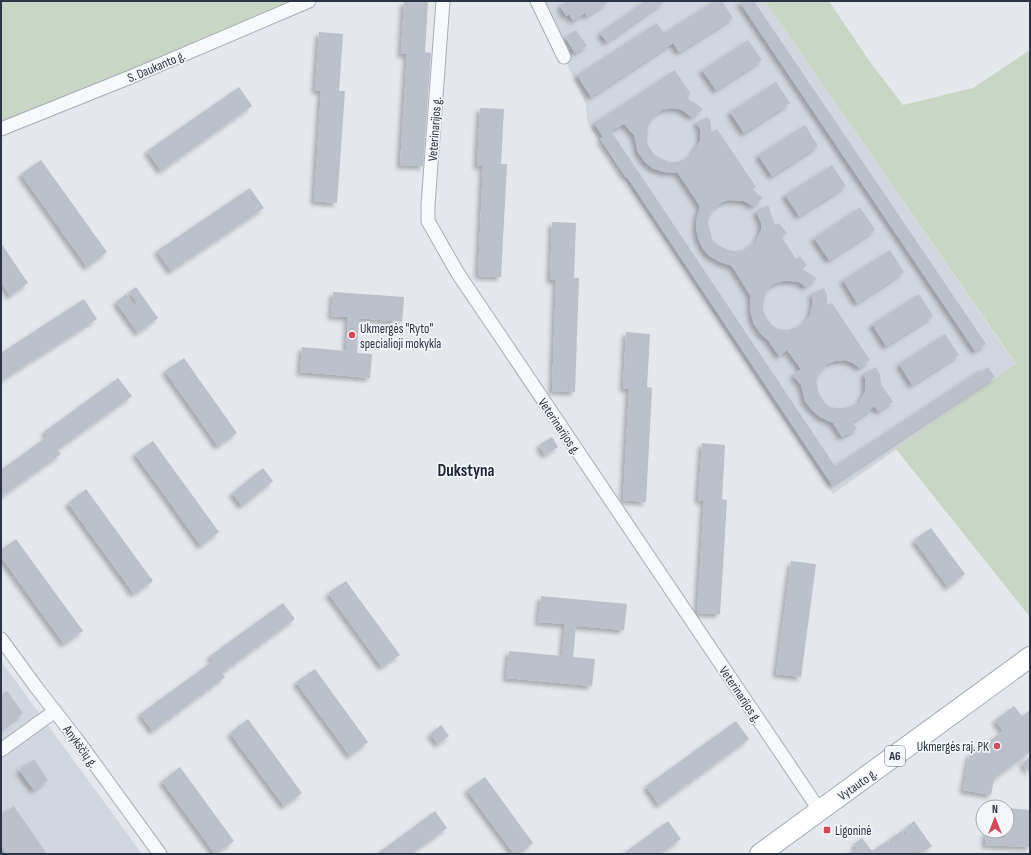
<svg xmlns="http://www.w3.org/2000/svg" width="1031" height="855" viewBox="0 0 1031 855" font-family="'Sofia Sans Condensed',sans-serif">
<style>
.built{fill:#d2d6de}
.green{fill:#c9d6c5}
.building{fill:#bbc0ca;filter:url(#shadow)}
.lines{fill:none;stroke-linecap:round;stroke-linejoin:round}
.minor-casing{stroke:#a9aeb7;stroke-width:15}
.primary-casing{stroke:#a3abb8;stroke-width:22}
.minor{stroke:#f7f8fa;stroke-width:13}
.primary{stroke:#fff;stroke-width:20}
.poi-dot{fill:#d1495b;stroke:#f4f6f9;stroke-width:1.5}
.labels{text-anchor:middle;stroke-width:3.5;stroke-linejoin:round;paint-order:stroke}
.shield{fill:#f4f6f9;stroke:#676e7b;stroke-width:1}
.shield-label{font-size:12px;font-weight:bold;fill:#2b3445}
.street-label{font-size:13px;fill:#2b3445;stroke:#f4f6f9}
.poi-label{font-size:13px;fill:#2b3445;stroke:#f4f6f9;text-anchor:start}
.district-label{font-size:17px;font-weight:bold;fill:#1d2536;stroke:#f4f6f9}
</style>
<defs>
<filter id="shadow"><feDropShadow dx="-3.5" dy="3.5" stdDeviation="2" flood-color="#0004"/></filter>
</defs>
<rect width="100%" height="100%" fill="#e4e7ec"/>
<path class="built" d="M537 1H765L1016 365 833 494 587 122 586 104Z
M1 661 142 854H1Z"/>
<path class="green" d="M1 1H309L1 129Z
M765 1H829L870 62 903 105 973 88 1030 50V617L896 449 1016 364Z"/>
<path class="building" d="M404 1H428L425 52 431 53 423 166 400 165 407 54H401Z
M567 1H609L587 16 585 13 573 21 569 14 566 16 560 6Z
M645 1H665L607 42 600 33Z
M714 1H722L733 18 679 52 673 43 591 97 577 75 657 23 664 33Z
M739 1H754L986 344 975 351Z
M576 30 587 46 575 53 565 37Z
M319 32 343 34 339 91H345L337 203 314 201 321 91 315 90Z
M748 40 762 60 716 90 702 70Z
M675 70 690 93 688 99 695 103 703 109 692 117 685 112 679 109 670 108 662 110 656 114 651 120 648 127 647 142 650 149 655 155 669 162H677L685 159 692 154 700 141V129L696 122 708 117 711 124V132L717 129 756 187 753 190 763 198 753 206 744 201 729 200 722 202 714 208 710 214 708 222 712 239 718 245 728 250 735 251 743 250 750 246 756 241 761 230V223L756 211 768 205 775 225 779 223 787 233 781 236 796 259 800 256 807 265 802 269 817 278 806 287 799 282 791 281H783L773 284 767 290 764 300 763 310 767 319 773 326 779 329 788 330 797 327 805 322 810 315 813 302 811 294 824 288 827 295V305L832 303 870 360 860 368 853 363 845 360 835 361 827 364 821 371 817 380V388L821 397 825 403 830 407 836 408H845L859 403 865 391V378L864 373 876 367 880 375 881 384 893 402 878 411 874 406 868 412 852 422 857 429 842 437 833 423 820 417 812 410 805 401 801 385 793 375 801 369 787 350 779 356 768 340 760 333 754 324 751 314 750 295 732 266 720 262 708 255 702 247 698 238 696 228 697 217 700 206 678 173 664 172 652 168 644 161 638 152 634 135 624 124 611 131 835 466 980 370 981 372 988 367 995 377 832 485 627 177 626 178 600 139 603 137 594 123Z
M776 82 790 103 744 133 730 112Z
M239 87 252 106 161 171 147 151Z
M480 108 504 109 501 164H507L501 277 478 276 483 166H477Z
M805 125 818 146 772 176 758 155Z
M41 160 107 252 87 267 21 174Z
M832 165 846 186 799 216 785 195Z
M250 188 264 208 171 271 157 251Z
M860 207 875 230 829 260 814 238Z
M552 222 576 223 574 278H579L575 392 552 391 556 280H550Z
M1 243 28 283 10 296 1 282Z
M890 250 904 272 857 303 843 280Z
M136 287 158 318 138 333 116 302 126 294 134 305 137 303 129 292Z
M333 292 404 297 402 322 359 318 357 353 372 354 370 378 300 372 302 347 346 351 348 317 331 316Z
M919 294 933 316 886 346 872 324Z
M84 299 97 319 2 380 1 379V353Z
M626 332 650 334 647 387 652 388 646 502 623 500 629 389 623 388Z
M945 334 959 355 912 385 899 364Z
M184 358 237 433 218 446 165 371Z
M118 378 132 396 57 450 61 454 1 497V470L48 436 44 432Z
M552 437 558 447 545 455 539 445Z
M153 441 219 532 201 546 135 454Z
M702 443 725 445 722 499 727 500 720 614 697 613 704 501 698 500Z
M263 468 273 481 242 506 232 493Z
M86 489 153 581 134 594 68 503Z
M931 528 965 574 948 587 914 540Z
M16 539 83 631 64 644 1 557V550Z
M791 561 816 564 801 677 776 674Z
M346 581 400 655 382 667 328 593Z
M541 596 627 604 624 630 576 626 573 657 595 659 592 686 506 678 509 651 562 656 565 624 538 622Z
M283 603 295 619 222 673 225 677 153 731 140 714 213 661 210 656Z
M315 669 368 742 350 756 296 682Z
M7 691 23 713 1 729V695Z
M1014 706 1022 716 1030 710V752L994 779 991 795 963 790 969 756 1003 731 995 720Z
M248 719 302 793 284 806 230 733Z
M736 721 749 739 659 805 646 786Z
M441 725 449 736 438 744 430 734Z
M1030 757V773L1022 763Z
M34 759 48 780 34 790 19 770Z
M180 767 234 841 215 854 162 781Z
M485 777 533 843 519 854H514L467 790Z
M14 806 47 854H6L1 846V815Z
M1007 808 1030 810V847L985 845 986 831H1007Z
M435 811 447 828 411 854H377Z
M668 821 681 839 660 854H623Z
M914 821 932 846 920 854 918 851 915 852 916 854H848L857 848 854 844 862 838 872 851 887 841 890 845 892 843 890 839 901 831 904 835 907 833 904 829Z"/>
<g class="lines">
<g class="minor-casing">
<path id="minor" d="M443 1 428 205V221L457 272 820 811
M537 1 564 57
M1 129 133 76 309 1
M1 639 36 687 78 741 160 854
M1 750 55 711"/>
</g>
<g class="primary-casing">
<path id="primary" d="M760 854 1030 657"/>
</g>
<use href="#minor" class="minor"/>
<use href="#primary" class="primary"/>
</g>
<g class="poi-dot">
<circle cx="352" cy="335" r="4"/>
<circle cx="997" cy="746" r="4"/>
<rect x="823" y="826" width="8" height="8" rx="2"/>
</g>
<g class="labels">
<rect class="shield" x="885" y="746" width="20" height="20" rx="3"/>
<g class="shield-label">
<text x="895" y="760">A6</text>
</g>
<g class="street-label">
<text transform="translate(156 66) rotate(-23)" y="5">S. Daukanto g.</text>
<text transform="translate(434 129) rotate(-86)" y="5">Veterinarijos g.</text>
<text transform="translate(560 426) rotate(56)" y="5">Veterinarijos g.</text>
<text transform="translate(741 694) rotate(56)" y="5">Veterinarijos g.</text>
<text transform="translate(81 746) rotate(54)" y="5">Anykščių g.</text>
<text transform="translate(857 784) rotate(-36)" y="5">Vytauto g.</text>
</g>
<g class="poi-label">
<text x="360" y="333">Ukmergės "Ryto"<tspan x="360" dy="15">specialioji mokykla</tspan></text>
<text x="989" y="751" text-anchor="end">Ukmergės raj. PK</text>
<text x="835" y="835">Ligoninė</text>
</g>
<g class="district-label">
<text x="466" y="476">Dukstyna</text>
</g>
</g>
<rect width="1031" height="855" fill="none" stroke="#2b3445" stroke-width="4"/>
<g transform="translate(995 819)"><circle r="19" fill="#f4f6f9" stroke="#a4a8b1"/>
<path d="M0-3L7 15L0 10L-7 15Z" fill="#d1495b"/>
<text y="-6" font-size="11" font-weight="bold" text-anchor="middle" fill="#2b3445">N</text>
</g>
</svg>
